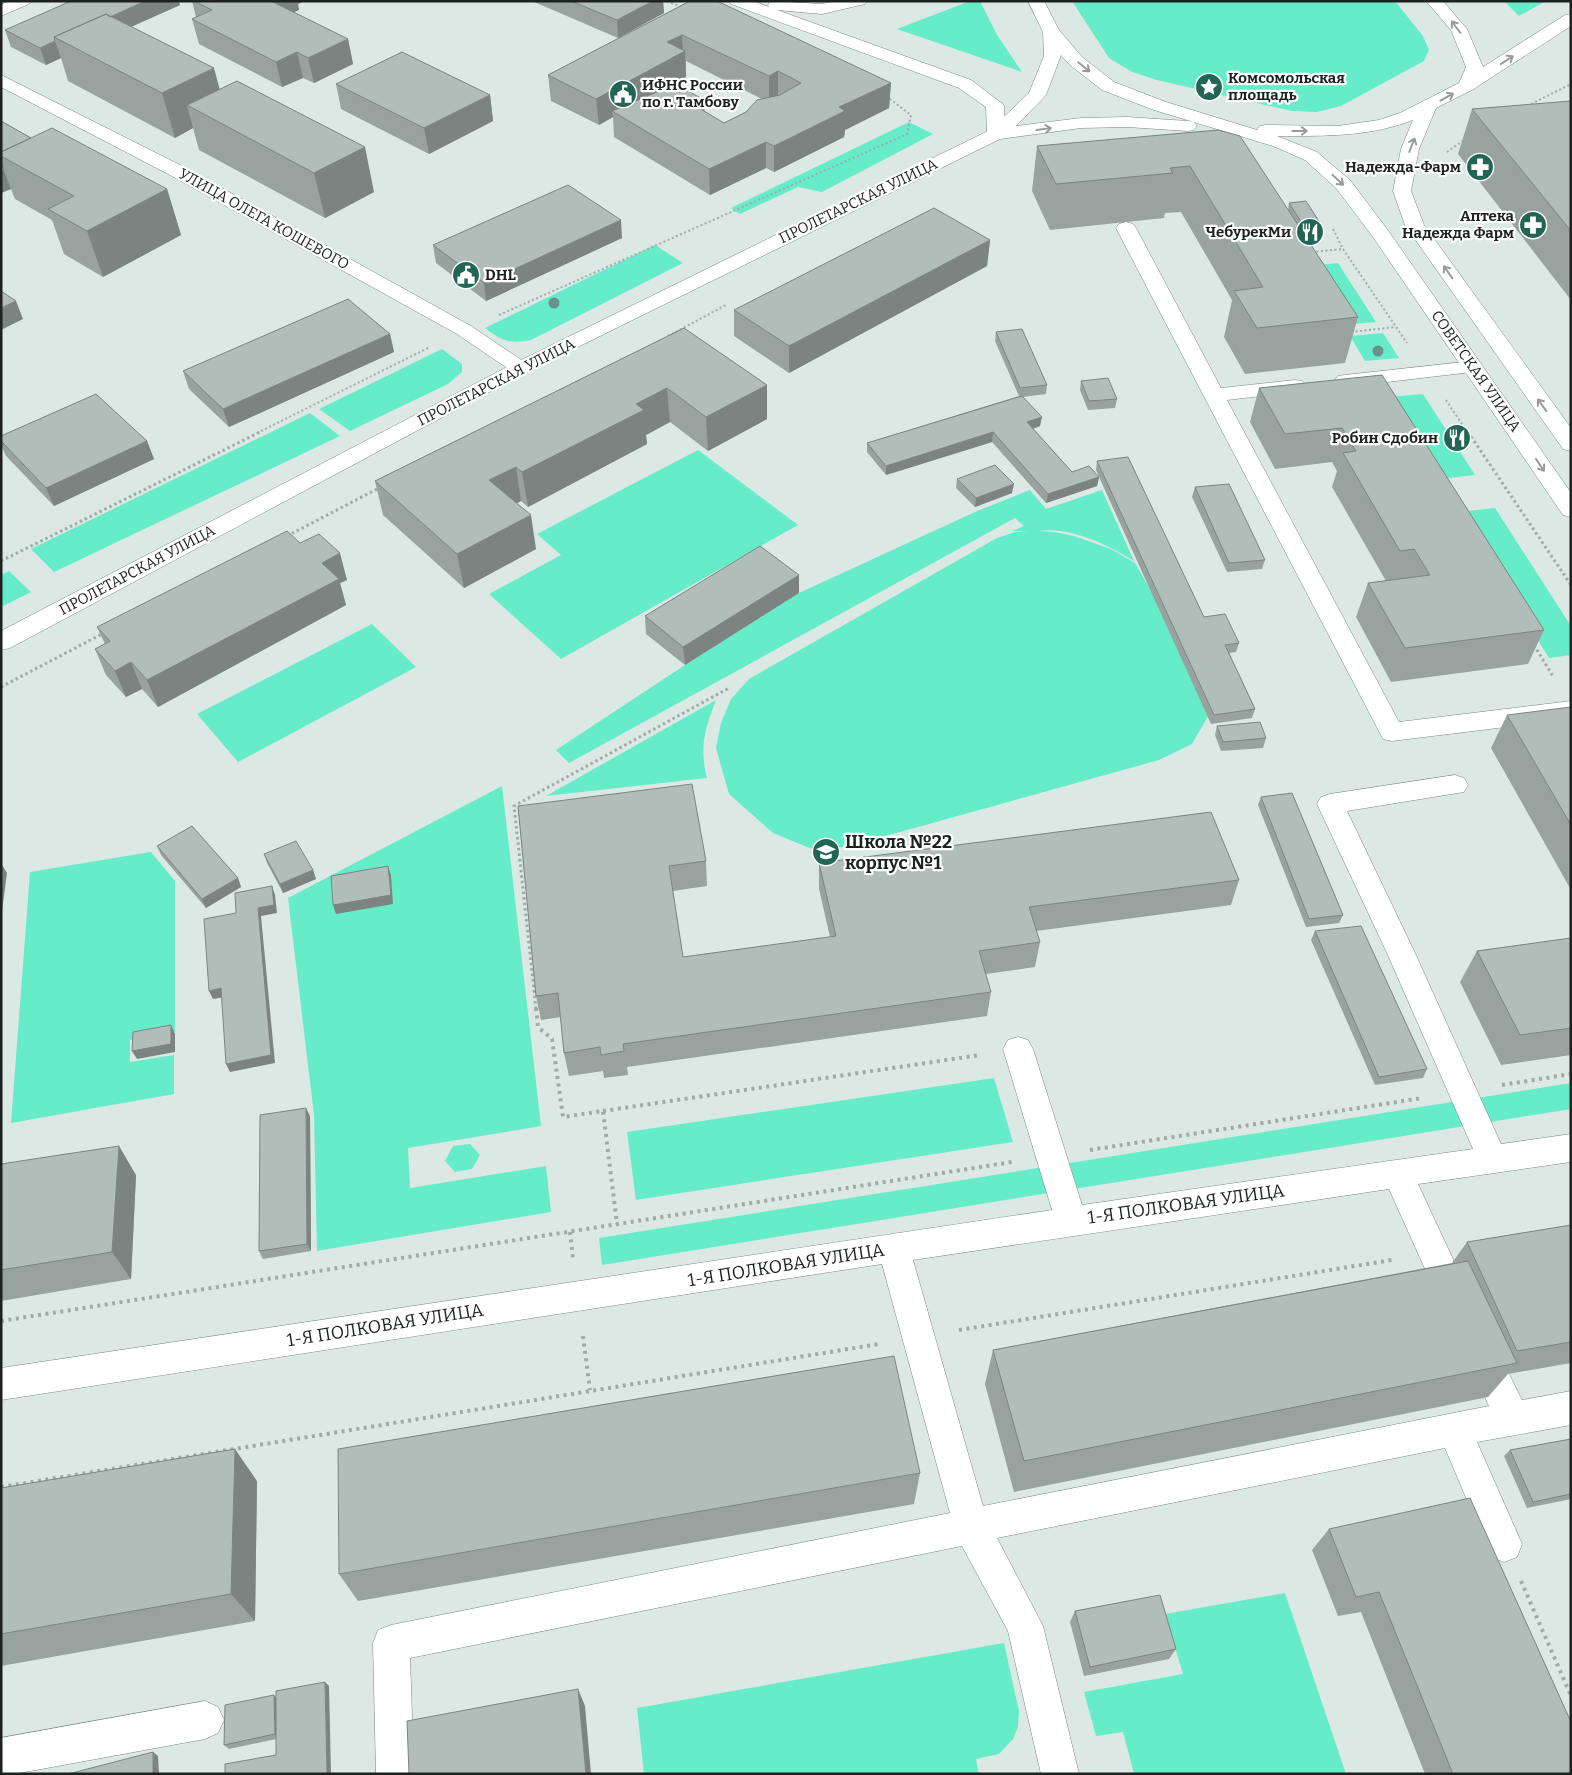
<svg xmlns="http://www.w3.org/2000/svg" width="1572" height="1775" viewBox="0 0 1572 1775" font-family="Bitter,serif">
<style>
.green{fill:#67ecca}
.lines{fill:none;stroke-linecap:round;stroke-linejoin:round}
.minor-casing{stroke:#7b8783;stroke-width:1}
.major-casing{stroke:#7b8783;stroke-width:1}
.path-far2{stroke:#a0aaa7;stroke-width:2;stroke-dasharray:2 2.5;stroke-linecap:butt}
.path-far1{stroke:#a0aaa7;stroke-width:3;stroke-dasharray:2.5 3;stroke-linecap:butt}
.path{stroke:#a0aaa7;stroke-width:4;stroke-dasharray:3 4.5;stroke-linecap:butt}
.minor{fill:#fff;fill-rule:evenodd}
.major{fill:#fff;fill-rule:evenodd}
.tree{fill:#6a9087}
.wall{fill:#98a39f;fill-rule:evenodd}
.shaded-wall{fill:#7c8482}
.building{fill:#b1bdb9;stroke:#7c8482}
.oneway{stroke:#999b9b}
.labels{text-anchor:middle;stroke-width:4.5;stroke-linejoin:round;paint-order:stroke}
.far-poi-label{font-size:15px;font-weight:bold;fill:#1d2120;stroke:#fff;text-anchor:end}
.far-street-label{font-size:15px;fill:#1d2120;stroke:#fff}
.poi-label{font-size:18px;font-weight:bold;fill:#1d2120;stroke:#fff;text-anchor:start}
.street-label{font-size:18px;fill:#1d2120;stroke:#fff}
</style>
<rect width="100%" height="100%" fill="#dce8e4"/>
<path class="green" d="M970 1H980L997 35 1022 72 897 29Z
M1072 1H1395L1423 36 1429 50 1424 61 1341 106 1317 112 1292 111 1157 80 1132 72 1109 58Z
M1504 1H1546L1519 16Z
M909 122 933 134 822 192 798 187 740 214 731 208Z
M655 245 683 263 531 340C509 344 502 341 485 328Z
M1338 263 1376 322 1343 325 1307 266Z
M1383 333 1399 358 1365 361 1350 336Z
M442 349 462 364V372L448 384 350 431 319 409Z
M1423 394 1475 475 1439 479 1388 397Z
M310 413 340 436 54 572 31 549Z
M698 450 798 525 561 659 489 594 561 555 537 534Z
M1030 490 1046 509 1102 490 1134 561C1107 544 1069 526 1038 531L1054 532 1074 536 1111 549 1135 563 1201 678 1210 713 1192 744 1159 760 846 847 812 849 773 833 729 794 716 748 721 723 731 699 749 679 997 538 1015 532 1028 531H1012L1024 526 1015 518 569 763 556 750 685 665 799 593 975 512Z
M1495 508 1571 626V655L1549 658 1459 512Z
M9 571 31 592 1 607V575Z
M372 624 416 667 238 762 197 714Z
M716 700C705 729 699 747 707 778L546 796Z
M502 786 541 1126 408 1148 410 1188 546 1166 551 1212 317 1251 314 1115 288 898Z
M151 852 175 881V1032L130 1040V1062L174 1055V1094L11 1123 30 872Z
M994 1078 1013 1142 636 1200 627 1132Z
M1571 1083V1109L602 1265 599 1238Z
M470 1144 480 1155 472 1169 455 1172 445 1161 453 1146Z
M1285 1593 1346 1774H1134L1123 1732 1096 1736 1084 1692 1183 1674 1165 1614Z
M1004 1643 1019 1711 1018 1727 1013 1739 999 1754 976 1759 979 1774H644L637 1708Z"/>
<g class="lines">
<g class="minor-casing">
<path id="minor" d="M9 1H31L29 4 1 16V5Z
M729 1H753L769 7 768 5 771 1 822 4 835 1H867L865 4 822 14 777 10 971 80 1004 105 1005 134 1002 138 996 139 990 138 987 134 986 107 959 88 731 4Z
M1 75 184 167 471 326 527 364 530 368 527 372 520 374 513 372 457 334 170 175 1 87Z
M1126 222 1133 224 1136 228 1221 388 1295 380 1302 381 1306 386 1302 391 1295 392 1227 400 1399 722 1571 701V719L1392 741 1383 739 1116 228 1119 224Z
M1473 361 1480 363 1483 367 1480 371 1345 387 1338 386 1334 381 1338 376 1345 375Z
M1455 775 1464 778 1468 785 1464 792 1347 811 1415 953 1501 1144 1571 1134V1162L1418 1184 1472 1300 1468 1311 1456 1315 1444 1311 1389 1189 913 1260 983 1506 1489 1406 1464 1353 1469 1342 1481 1337 1493 1342 1522 1400 1571 1391V1425L1477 1442 1522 1544 1517 1557 1504 1562 1491 1557 1445 1448 997 1538 1043 1626 1079 1774H1041L1008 1631 962 1546 410 1658 414 1774H376L373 1643 378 1630 391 1625 950 1513 882 1264 1 1400V1368L1052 1210 1003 1049 1008 1040 1018 1037 1028 1040 1033 1049 1082 1205 1473 1149 1387 953 1317 804 1321 797 1330 794Z
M205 1701 218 1707 224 1720 218 1733 205 1739 14 1774H1V1738Z"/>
</g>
<g class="major-casing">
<path id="major" d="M1028 1H1044L1059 30 1082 57 1114 82 1166 102 1257 130 1260 126 1266 125 1338 126 1379 120 1400 113 1459 83 1466 67 1451 30 1426 1H1443L1467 29 1483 67 1565 15 1571 14V26L1472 90 1436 108 1419 149 1411 191 1424 225 1571 428V451L1563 449 1405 225 1393 191 1401 149 1413 120C1369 137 1324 136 1277 136L1317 152 1350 180 1387 229 1571 493V517L1563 515 1373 237 1336 188 1305 160 1273 146 1154 110 1102 90 1070 65 1061 55 1046 95 1016 126 1081 118 1127 117 1188 121 1194 122 1197 126 1194 130 1188 131 1127 127 1081 128 1000 139 527 372 10 648 1 650V631L513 364 990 130 1029 93 1044 56 1043 32Z"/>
</g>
<path class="path-far2" d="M667 1 684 8
M1527 106 1571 84
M1447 152 1464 140
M1333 229 1343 249 1407 343
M1312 252 1343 249
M499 315 907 134 911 115 886 96
M1351 332 1396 327
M668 336 726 305
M1446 400 1468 433
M257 433 430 347"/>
<path class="path-far1" d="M1468 432 1571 585
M287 536 379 488
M1 561 260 432
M1534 645 1554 678
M1 687 102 634
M536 1009 514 806 729 688"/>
<path class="path" d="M536 1008 538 1027 552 1039 563 1117 603 1111 617 1224
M1502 1085 1571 1074
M603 1111 980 1055
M1090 1150 1422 1098
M570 1232 573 1258
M1 1321 1012 1162
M959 1330 1392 1260
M583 1336 590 1390
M1 1487 879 1344
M1521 1581 1571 1696"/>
<use href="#minor" class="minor"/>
<use href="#major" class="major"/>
</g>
<g class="tree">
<circle cx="554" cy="303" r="5.5"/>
<circle cx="1378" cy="351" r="5.5"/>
</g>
<path class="wall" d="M192 1H304L298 4 299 10 293 12 348 39 353 64 314 83 303 78 282 87 199 44 192 19 196 17Z
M532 1H663L664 13 618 38Z
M690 1 891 83 889 108 845 130 844 137 774 172 766 168 710 195 614 137 613 117 599 125 551 101 548 75ZM686 61 762 99 746 112 724 123 704 111 662 90 686 77Z
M180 5 131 27 220 90 374 192 325 218 199 150 193 128 175 138 68 81 61 58 46 65 11 47 5 30Z
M336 84 490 95 493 121 429 154 341 109Z
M1571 101V300L1458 154 1472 109Z
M1 121 31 138 167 189 181 235 103 277 64 254 52 220 15 199 11 189 1 193Z
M1218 130 1288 210 1289 203 1324 229 1322 238 1307 239 1358 317 1345 363 1245 374 1224 337 1232 300 1181 212 1165 213 1164 218 1050 230 1032 191 1037 146Z
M622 238 486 301 436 263 433 245Z
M990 240 987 266 789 373 734 336V310Z
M684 328 767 419 708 451 670 422 646 435 647 444 528 507 521 501 517 503 536 549 464 588 383 515 375 481Z
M996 332 1047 385 1046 394 1023 397 1040 426 1033 429 1072 472 1099 477 1096 470 1097 461 1204 617 1239 643 1236 652 1229 653 1255 709 1252 718 1211 724 1099 477 1097 486 1046 503 992 442 886 475 867 452V443L1019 396 995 341Z
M390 334 394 352 229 427 189 389 183 371Z
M1382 375 1544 630 1528 664 1391 682 1356 617 1368 583 1386 581 1332 487 1337 471 1332 462 1275 469 1250 422 1259 388Z
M1081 381 1117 399 1115 408 1088 410 1080 390Z
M1 436 147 441 154 459 54 506 6 456 1 445Z
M957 479 1012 493 975 507 956 488Z
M1195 487 1265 560 1262 569 1227 572 1192 497Z
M300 543 347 580 340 583 346 605 158 707 142 689 126 697 106 675 95 649 105 644 97 627Z
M799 593 685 665 646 634 645 616Z
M1571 707V890L1491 748 1507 715Z
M1217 726 1266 738 1263 748 1221 751 1215 735Z
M1261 797 1343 915 1339 923 1306 927 1258 805Z
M518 806 706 861 707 886 673 891 683 957 830 937 819 889V863L1239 880 1231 905 1036 931 1040 942 1035 967 986 974 991 992 987 1016 627 1067 628 1075 604 1078 603 1071 569 1076 564 1053 561 1017 541 1020 536 996Z
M157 846 238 878 241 887 206 908 161 855Z
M264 854 313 870 316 879 283 893 267 863Z
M1315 931 1427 1069 1423 1078 1375 1085 1311 940Z
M1571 938V1055L1501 1065 1460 982 1477 951Z
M310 1116 311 1251 263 1259 259 1251Z
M1 1164 136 1175 131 1279 1 1301Z
M1571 1225V1363L1508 1374 1488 1397 1014 1492 985 1384 993 1350 1452 1263 1467 1242Z
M1571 1439V1499L1527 1508 1504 1456 1510 1450Z
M920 1473 914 1504 358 1601 339 1574Z
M257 1481 255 1621 1 1666V1488Z
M1329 1529 1571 1774H1425L1361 1612 1338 1616 1312 1550Z
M1075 1611 1176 1649 1169 1659 1084 1676 1070 1622Z
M329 1686 276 1755V1739L229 1749 224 1745 276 1698Z"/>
<path class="shaded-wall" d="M145 1H179L180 5 79 50 58 40Z
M265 1H304L298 4 299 10 270 23Z
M653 1H663L664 13 618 38 617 20Z
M682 35 683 53 685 51 686 77 618 114 612 111 613 117 599 125 596 99 667 42Z
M348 39 353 64 314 83 308 58Z
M55 41 61 58 46 65 40 48Z
M297 52 303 78 282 87 276 62Z
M214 68 226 113 187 105 193 128 175 138 162 93Z
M778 71V97L769 102V76Z
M891 83 889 108 845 130 844 137 774 172V146L839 107Z
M490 95 493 121 429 154 424 128Z
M704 100 705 126 694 105Z
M766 142V168L710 195 709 169Z
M365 147 374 192 325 218 314 173Z
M4 171 11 189 1 193V172Z
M167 189 181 235 103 277 87 231Z
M621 220 622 238 486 301 484 283Z
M990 240 987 266 789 373V346Z
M16 301 23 319 1 330V308Z
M390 334 394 352 229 427 223 409Z
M767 385V419L708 451 706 417Z
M667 388 670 422 646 435 647 444 528 507 522 472 636 404Z
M1042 417 1040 426 1025 431 1027 422Z
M993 432 992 442 886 475V466Z
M147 441 154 459 54 506 46 488Z
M516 467 521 501 495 515 489 480Z
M1099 477 1097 486 1046 503 1048 494Z
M1014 484 1012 493 975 507 976 498Z
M531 515 536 549 464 588 457 554Z
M340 553 347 580 340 583 346 605 158 707 147 680 322 563Z
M799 575V593L685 665 683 647Z
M131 662 142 689 126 697 115 671Z
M1 863 7 873 1 919Z
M388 866 391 875 393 904 336 914 333 905Z
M313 870 316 879 283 893 280 884Z
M238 878 241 887 206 908 202 899Z
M272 886 275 895 277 913 261 916 275 1063 230 1072 226 1064 258 908Z
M221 988 225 997 213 999 209 991Z
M171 1025 175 1034V1052L137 1059 132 1051Z
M306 1108 310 1116 311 1251 307 1244Z
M119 1146 136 1175 131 1279 112 1252Z
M235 1449 257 1481 255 1621 231 1594Z
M325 1682 329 1686 331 1774H327Z
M578 1689 585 1706 591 1774H586Z
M274 1695 278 1700 279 1739 275 1734Z
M153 1752 158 1756 159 1774H153Z"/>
<path class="building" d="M71 1H145L110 17 106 14 54 37 55 41 40 48 5 30Z
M194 1H271L348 39 308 58 297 52 276 62 192 19 212 10Z
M571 1H653L617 20Z
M690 1H717L891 83 839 107 845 111 774 146 766 142 709 169 612 111 676 84 704 100 694 105 724 123 746 112 757 100 780 95 801 83 778 71 769 76 682 35 667 42 685 51 596 99 548 75Z
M106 14 214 68 162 93 54 37Z
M402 52 490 95 424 128 336 84Z
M237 81 365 147 314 173 187 105Z
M1571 101V231L1472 109Z
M1 121 31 138 1 152Z
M52 128 167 189 87 231 48 209 74 196 1 156V152Z
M1218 130 1240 136 1358 317 1257 328 1234 291 1263 287 1190 166 1170 168 1173 173 1056 184 1037 146Z
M1 163 4 171 1 172Z
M568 185 621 220 484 283 433 245Z
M1306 201 1324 229 1307 231 1289 203Z
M934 208 990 240 789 346 734 310Z
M1 291 16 301 1 308Z
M348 299 390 334 223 409 183 371Z
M684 328 767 385 706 417 667 388 636 404 644 410 522 472 516 467 489 480 531 515 457 554 375 481Z
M1022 329 1047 385 1020 388 996 332Z
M1382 375 1544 630 1405 648 1368 583 1430 575 1414 549 1400 551 1343 453 1356 451 1342 428 1285 434 1259 388Z
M1108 378 1117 399 1089 401 1081 381Z
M96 394 147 441 46 488 1 441V436Z
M1022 396 1042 417 1027 422 1072 472 1089 466 1099 477 1048 494 993 432 886 466 867 443Z
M1128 457 1204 617 1225 614 1239 643 1225 645 1255 709 1214 715 1097 461Z
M995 465 1014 484 976 498 957 479Z
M1229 484 1265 560 1229 563 1195 487Z
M287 531 300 543 319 534 340 553 322 563 339 579 147 680 131 662 115 671 95 649 110 641 97 627Z
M760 546 799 575 683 647 645 616Z
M1571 707V825L1507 715Z
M1260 722 1266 738 1223 742 1217 726Z
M692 784 706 861 669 866 683 957 836 936 819 863 1211 812 1239 880 1029 907 1040 942 979 951 991 992 623 1044 624 1051 601 1055 600 1047 564 1053 558 993 536 996 518 806Z
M1292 793 1343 915 1309 919 1261 797Z
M192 826 238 878 202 899 157 846Z
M296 841 313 870 280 884 264 854Z
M388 866 391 895 333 905 331 876Z
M272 886 274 905 258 908 271 1055 226 1064 221 988 209 991 204 919 236 913 235 893Z
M1361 926 1427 1069 1379 1077 1315 931Z
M1571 938V1028L1520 1035 1477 951Z
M171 1025V1044L132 1051 133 1032Z
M306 1108 307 1244 259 1251 260 1115Z
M119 1146 112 1252 1 1270V1164Z
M1571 1225V1342L1517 1351 1467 1242Z
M1468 1261 1517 1363 1024 1461 993 1350Z
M894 1356 920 1473 339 1574 338 1449Z
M1571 1439V1494L1533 1502 1510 1450Z
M235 1449 231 1594 1 1634V1488Z
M1470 1498 1571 1722V1774H1453L1379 1592 1356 1597 1329 1529Z
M1160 1595 1176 1649 1090 1667 1075 1611Z
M325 1682 327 1774H225V1764L276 1755V1691Z
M578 1689 586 1774H409L407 1721Z
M274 1695 275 1734 224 1745 225 1705Z
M153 1752V1774H68Z"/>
<defs><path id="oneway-shaft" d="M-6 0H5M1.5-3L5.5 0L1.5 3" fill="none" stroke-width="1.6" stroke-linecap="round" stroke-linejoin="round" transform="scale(1.25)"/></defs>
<g class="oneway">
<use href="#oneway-shaft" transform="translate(1456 27) rotate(-127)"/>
<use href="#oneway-shaft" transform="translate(1507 60) rotate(-33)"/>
<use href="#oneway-shaft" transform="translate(1084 67) rotate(39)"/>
<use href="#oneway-shaft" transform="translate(1447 97) rotate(-29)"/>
<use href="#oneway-shaft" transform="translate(1044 129) rotate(-8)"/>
<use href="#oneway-shaft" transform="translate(1300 131)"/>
<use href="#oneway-shaft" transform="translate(1412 145) rotate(-69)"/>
<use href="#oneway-shaft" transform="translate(1338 180) rotate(43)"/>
<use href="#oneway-shaft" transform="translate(1448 272) rotate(-125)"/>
<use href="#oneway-shaft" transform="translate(1542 405) rotate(-126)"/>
<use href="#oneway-shaft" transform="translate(1540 465) rotate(56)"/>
</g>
<defs>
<g id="sight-disc" transform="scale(1.4375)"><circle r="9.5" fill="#236555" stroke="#fff"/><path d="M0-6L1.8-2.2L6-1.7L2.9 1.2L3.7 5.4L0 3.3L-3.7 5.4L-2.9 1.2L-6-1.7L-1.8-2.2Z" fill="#fff"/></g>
<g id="civic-disc" transform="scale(1.4375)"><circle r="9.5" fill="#236555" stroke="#fff"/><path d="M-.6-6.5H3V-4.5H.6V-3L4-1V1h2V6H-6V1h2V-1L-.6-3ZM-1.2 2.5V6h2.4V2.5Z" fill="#fff"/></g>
<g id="pharmacy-disc" transform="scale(1.4375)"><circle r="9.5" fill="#236555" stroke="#fff"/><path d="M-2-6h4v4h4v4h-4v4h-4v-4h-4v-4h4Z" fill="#fff"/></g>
<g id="restaurant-disc" transform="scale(1.4375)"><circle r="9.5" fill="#236555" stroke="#fff"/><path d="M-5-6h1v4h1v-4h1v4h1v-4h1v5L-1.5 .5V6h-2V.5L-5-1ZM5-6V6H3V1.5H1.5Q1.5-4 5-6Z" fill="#fff"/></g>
<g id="school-disc" transform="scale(1.4375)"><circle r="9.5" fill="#236555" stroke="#fff"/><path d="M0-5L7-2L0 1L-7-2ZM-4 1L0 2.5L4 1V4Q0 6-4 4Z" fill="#fff"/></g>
</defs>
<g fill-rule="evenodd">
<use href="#sight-disc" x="1209" y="87"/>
<use href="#civic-disc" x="623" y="94"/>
<use href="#pharmacy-disc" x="1480" y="167"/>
<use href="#pharmacy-disc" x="1533" y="225"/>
<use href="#restaurant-disc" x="1310" y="232"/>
<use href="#civic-disc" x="466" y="275"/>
<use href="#restaurant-disc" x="1457" y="438"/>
<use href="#school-disc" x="826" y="852"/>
</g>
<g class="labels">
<g class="far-poi-label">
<text x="1228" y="83" text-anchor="start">Комсомольская<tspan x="1228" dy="17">площадь</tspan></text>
<text x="642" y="90" text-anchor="start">ИФНС России<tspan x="642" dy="17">по г. Тамбову</tspan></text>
<text x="1461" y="172">Надежда-Фарм</text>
<text x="1514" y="221">Аптека<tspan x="1514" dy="17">Надежда Фарм</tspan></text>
<text x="1291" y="237">ЧебурекМи</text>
<text x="485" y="280" text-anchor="start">DHL</text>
<text x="1438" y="443">Робин Сдобин</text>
</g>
<g class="far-street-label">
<text transform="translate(858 201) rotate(-26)" y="5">ПРОЛЕТАРСКАЯ УЛИЦА</text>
<text transform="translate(264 219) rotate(29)" y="5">УЛИЦА ОЛЕГА КОШЕВОГО</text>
<text transform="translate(1476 371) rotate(55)" y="5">СОВЕТСКАЯ УЛИЦА</text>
<text transform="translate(496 382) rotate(-27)" y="5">ПРОЛЕТАРСКАЯ УЛИЦА</text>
<text transform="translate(137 570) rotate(-28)" y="5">ПРОЛЕТАРСКАЯ УЛИЦА</text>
</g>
<g class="poi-label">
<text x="845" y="848">Школа №22<tspan x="845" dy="21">корпус №1</tspan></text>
</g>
<g class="street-label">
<text transform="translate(1186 1204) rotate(-8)" y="6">1-Я ПОЛКОВАЯ УЛИЦА</text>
<text transform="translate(786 1265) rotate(-9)" y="6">1-Я ПОЛКОВАЯ УЛИЦА</text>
<text transform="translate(385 1325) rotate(-9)" y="6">1-Я ПОЛКОВАЯ УЛИЦА</text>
</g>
</g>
<rect width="1572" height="1775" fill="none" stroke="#1d2120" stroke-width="5"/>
</svg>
